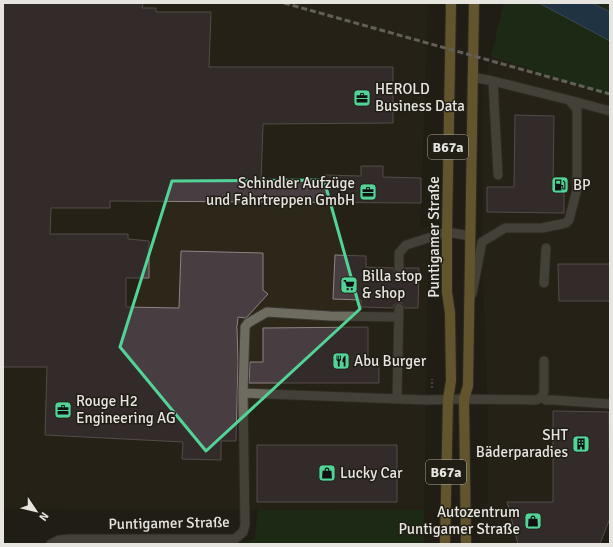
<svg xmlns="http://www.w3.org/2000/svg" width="613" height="547" viewBox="0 0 613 547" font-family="Signika,sans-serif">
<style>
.built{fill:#2c2719}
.green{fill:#183813}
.water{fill:#214f7b;stroke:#5c7c99}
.building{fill:#483d40;stroke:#8f8386}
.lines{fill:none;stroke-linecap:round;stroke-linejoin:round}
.service-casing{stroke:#3b3934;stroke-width:11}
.primary-casing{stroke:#3b3934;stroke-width:12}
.path{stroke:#6f6c65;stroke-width:2.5;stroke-dasharray:2 2;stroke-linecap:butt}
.service{stroke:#6e6b61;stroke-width:9}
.primary{stroke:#b1974b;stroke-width:10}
.rail{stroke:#b1afa9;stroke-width:3;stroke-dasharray:6 3;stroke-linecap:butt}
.marked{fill:none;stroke:#52d397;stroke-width:3;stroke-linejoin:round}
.labels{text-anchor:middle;stroke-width:3;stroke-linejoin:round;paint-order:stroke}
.shield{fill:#211e16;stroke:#aca9a3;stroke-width:1}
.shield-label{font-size:14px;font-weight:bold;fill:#e7e5e0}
.poi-label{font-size:15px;fill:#e7e5e0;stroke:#211e16;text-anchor:start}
.street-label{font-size:15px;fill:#e7e5e0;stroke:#211e16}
</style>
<rect width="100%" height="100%" fill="#211e16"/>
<path class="built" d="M3 3H428L420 227H429L424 510 3 509Z
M491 56 610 97V518L600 544H480L481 504H488V412L482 252 483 88Z"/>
<path class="green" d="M504 3H539L610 41V97L491 56Z
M592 3H610V12Z
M258 510H424V544H245L255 538Z"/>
<path class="water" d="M539 3H592L610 12V41Z"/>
<path class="building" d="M3 3H143L142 8H156V12H211L209 67H393V123L263 124 261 181H325V175L361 176V166H383V177L421 178V203L110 201V208H51L50 234H128V239L149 241V278H126V307L179 308 181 251 263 253V290L268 294 247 317 245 318 238 317 237 327 236 328H237L238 362 236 441H221V460L182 459 183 442 45 435 47 367H3Z
M515 115 554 116 553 185H564V213L487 212V187H514Z
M335 255 366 256V267L393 268 394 271 399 274 402 273 405 268H419L418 308H405L402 303 399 302 394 305 393 308 361 307V300L333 299Z
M558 264H610V301H559Z
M368 327V362H379V383H249L250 362H263V328Z
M553 411 609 412 610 518 600 544H518L507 502H553Z
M257 445H397V502H257Z"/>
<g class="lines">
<g class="service-casing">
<path id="service" d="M493 81 498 175
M569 100 610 111
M399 268V253L406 245 447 232 470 236
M544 283 546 248
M472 294 482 242 505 228H542L566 223 569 220 577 189V109L569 100 493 81 472 77
M243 393 426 400 464 399 536 400 542 397 544 391V361
M542 397 546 400H553L610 404
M397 399 399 308
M51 544 59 540 71 539H235L243 532 245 525 243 393 245 327 248 323 267 312 330 316 398 317"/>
</g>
<g class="primary-casing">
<path id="primary" d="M445 544 448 399 451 381 450 313 447 292V232L451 3
M466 544 464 399 468 386 474 3"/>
</g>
<path class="path" d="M432 388V379"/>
<use href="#service" class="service"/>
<use href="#primary" class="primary"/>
<path class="rail" d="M284 3 610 94"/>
</g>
<path d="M0 0H613V547H0ZM324 180 360 309 206 451 120 347 172 181Z" fill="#211e16" fill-opacity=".55" fill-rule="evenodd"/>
<path class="marked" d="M324 180 360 309 206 451 120 347 172 181Z"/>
<defs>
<g id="office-square" transform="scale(0.9)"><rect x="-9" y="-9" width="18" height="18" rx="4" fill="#52d397" stroke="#211e16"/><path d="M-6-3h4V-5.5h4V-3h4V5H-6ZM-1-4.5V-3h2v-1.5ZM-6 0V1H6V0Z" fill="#111"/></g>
<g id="fuel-square" transform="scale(0.9)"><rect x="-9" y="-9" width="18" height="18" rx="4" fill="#52d397" stroke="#211e16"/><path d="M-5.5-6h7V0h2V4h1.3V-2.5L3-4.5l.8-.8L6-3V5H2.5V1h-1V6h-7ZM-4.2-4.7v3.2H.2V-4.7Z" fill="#111"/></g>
<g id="supermarket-square" transform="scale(0.9)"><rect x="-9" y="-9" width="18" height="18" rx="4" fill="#52d397" stroke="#211e16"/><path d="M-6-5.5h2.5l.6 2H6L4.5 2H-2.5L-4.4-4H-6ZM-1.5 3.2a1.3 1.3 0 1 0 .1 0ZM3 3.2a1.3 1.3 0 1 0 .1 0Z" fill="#111"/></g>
<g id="restaurant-square" transform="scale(0.9)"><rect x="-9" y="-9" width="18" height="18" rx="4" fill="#52d397" stroke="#211e16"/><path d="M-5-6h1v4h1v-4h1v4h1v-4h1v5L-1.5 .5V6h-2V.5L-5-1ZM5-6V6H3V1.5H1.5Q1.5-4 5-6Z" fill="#111"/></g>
<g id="building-square" transform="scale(0.9)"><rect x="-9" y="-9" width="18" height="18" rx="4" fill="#52d397" stroke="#211e16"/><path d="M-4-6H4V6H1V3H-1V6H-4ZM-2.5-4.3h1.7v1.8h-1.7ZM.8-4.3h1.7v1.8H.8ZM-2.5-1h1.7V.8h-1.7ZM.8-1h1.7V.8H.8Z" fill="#111"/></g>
<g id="shop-square" transform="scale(0.9)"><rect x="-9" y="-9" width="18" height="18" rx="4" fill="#52d397" stroke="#211e16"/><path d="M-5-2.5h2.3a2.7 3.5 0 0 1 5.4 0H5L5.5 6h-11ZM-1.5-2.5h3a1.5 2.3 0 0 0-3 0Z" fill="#111"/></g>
</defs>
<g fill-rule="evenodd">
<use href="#office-square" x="362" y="98"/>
<use href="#fuel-square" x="560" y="185"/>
<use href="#office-square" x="368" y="192"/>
<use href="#supermarket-square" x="349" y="285"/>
<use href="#restaurant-square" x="341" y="361"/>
<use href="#office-square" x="63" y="410"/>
<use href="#building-square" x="581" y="444"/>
<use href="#shop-square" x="327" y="473"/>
<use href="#shop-square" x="533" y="521"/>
</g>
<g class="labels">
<g class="shield">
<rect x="428" y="135" width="40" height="24" rx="3"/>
<rect x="426" y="460" width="40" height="24" rx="3"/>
</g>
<g class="shield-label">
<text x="448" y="152">B67a</text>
<text x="446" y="477">B67a</text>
</g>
<g class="poi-label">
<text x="375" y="94">HEROLD<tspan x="375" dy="17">Business Data</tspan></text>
<text x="355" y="188" text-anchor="end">Schindler Aufzüge<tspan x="355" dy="17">und Fahrtreppen GmbH</tspan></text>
<text x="573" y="190">BP</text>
<text x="362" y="281">Billa stop<tspan x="362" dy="17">&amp; shop</tspan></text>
<text x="354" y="366">Abu Burger</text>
<text x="76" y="406">Rouge H2<tspan x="76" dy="17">Engineering AG</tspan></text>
<text x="568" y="440" text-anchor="end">SHT<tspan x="568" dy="17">Bäderparadies</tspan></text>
<text x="340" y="478">Lucky Car</text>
<text x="520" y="517" text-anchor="end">Autozentrum<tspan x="520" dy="17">Puntigamer Straße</tspan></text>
</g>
<g class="street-label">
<text transform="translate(434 237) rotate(-90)" y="5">Puntigamer Straße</text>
<text transform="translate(169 523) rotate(-1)" y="5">Puntigamer Straße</text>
</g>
</g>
<rect width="613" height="547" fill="none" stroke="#e7e5e0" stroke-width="8"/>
<g transform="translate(36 511) rotate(125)" stroke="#211e16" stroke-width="3" paint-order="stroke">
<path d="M0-3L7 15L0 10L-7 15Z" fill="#e7e5e0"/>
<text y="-6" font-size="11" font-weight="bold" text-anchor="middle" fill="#e7e5e0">N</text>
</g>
</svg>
